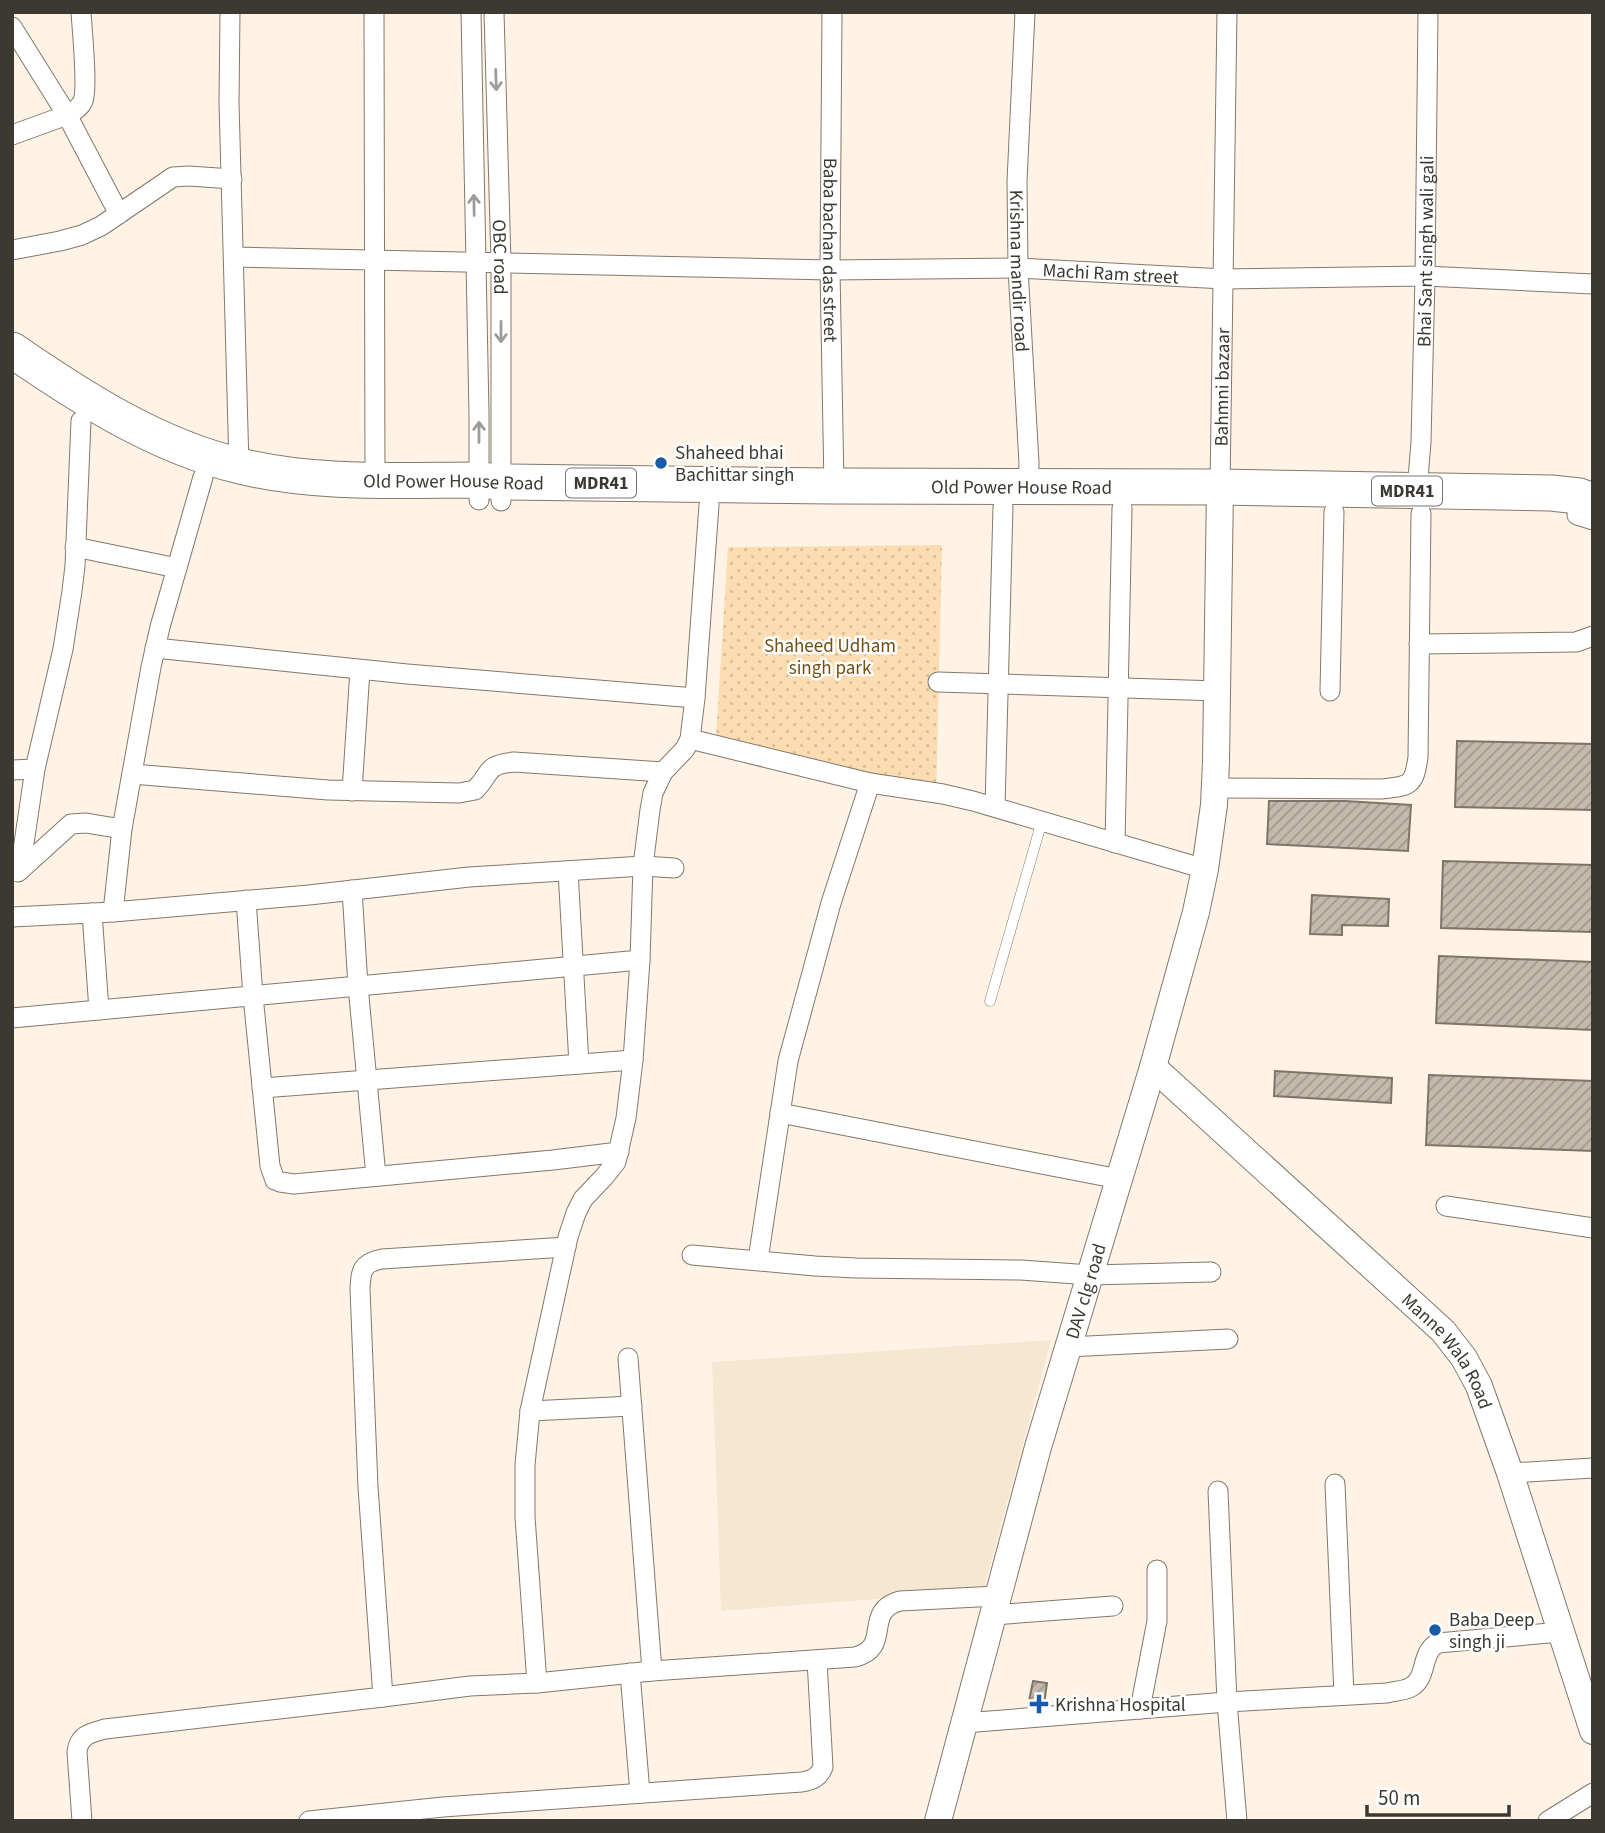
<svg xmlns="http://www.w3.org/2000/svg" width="1605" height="1833" viewBox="0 0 1605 1833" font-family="'Source Sans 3',sans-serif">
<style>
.built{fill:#f6e7d3}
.park{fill:url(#park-dots)}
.building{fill:url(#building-hatch);stroke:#7e7568;stroke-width:2}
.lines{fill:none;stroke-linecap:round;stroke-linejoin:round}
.lane-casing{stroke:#82786b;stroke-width:11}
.street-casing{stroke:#82786b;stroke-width:21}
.secondary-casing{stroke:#82786b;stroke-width:28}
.highway-casing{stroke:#82786b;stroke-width:37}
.lane{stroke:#fff;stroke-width:10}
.street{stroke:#fff;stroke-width:19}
.secondary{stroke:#fff;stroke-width:26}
.highway{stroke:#fff;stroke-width:35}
.oneway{stroke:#9e9c98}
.poi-dot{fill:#185bab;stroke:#fff;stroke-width:2.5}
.labels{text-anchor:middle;stroke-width:5;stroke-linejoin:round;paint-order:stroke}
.shield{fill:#fff;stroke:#767470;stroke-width:2}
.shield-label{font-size:18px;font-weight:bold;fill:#3c3832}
.street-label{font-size:19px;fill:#3c3832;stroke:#fff}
.poi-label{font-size:19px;fill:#3c3832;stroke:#fff;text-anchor:start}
.park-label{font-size:19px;fill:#725014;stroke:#fff}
</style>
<defs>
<pattern id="park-dots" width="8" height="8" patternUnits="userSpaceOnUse" patternTransform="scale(1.75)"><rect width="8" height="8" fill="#fcddb1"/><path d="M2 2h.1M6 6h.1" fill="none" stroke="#d9be99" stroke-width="1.8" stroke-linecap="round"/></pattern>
<pattern id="building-hatch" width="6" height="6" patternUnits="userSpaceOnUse" patternTransform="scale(1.75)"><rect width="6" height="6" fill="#c4baac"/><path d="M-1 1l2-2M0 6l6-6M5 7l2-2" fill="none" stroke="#a0988d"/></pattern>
</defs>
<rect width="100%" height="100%" fill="#fef3e5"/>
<path class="built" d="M1051 1340 983 1591 721 1611 712 1362Z"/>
<path class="park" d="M942 545 936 802 716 736 728 547Z"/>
<path class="building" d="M1457 741 1593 744V810L1455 807Z
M1269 801H1345L1411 805 1408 851 1267 844Z
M1443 861 1593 865V932L1441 928Z
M1312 895 1389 899 1388 926 1342 925V935L1310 934Z
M1439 956 1593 962V1030L1436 1023Z
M1275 1071 1392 1078 1391 1103 1274 1096Z
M1429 1075 1593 1081V1151L1426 1145Z
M1033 1681 1047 1683 1044 1704 1028 1706Z"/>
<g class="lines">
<g class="lane-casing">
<path id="lane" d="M990 1001 1042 821"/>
</g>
<g class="street-casing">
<g id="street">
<path d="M230 12 229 103 239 466"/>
<path d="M374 12 375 480"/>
<path d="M471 12 479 414V500"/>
<path id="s1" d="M494 12 501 262V501"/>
<path id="s2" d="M832 12 830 270 834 486"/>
<path id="s3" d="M1025 12 1017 181 1018 268 1029 463 1028 487"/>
<path d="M12 27 67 115 119 214"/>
<path d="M12 135 67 115C73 112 80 108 83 101 88 88 82 29 81 12"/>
<path d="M12 250 60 241 82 235 101 226 173 177 189 176 232 179"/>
<path id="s4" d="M234 257 830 270 1018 268 1224 279 1425 276 1593 284"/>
<path id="s5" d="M1220 487 1227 12"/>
<path id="s6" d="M1417 491 1421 442 1425 276 1428 12"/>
<path d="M1577 515 1593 520"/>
<path d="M75 547 177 568"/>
<path d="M1419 644 1576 642 1593 636"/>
<path d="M155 648 407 674 695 698"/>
<path d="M938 682 1218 691"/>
<path d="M1330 691 1334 512"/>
<path d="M690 739 870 783 943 794 973 801 1205 869"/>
<path d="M12 770 35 769"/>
<path d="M132 774 328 790 459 793 475 790C492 773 484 765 514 762L663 772"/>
<path d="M1215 788 1381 789C1410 786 1414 786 1418 757L1421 514"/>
<path d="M352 791 360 670"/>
<path d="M995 807 1003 507"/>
<path d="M1115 843 1122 508"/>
<path d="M20 870 35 769 63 649 72 591 75 566 81 421"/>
<path d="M568 871 579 1064"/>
<path d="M18 872 71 824 86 823 122 829"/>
<path d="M352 890 358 986 376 1176"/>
<path d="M246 900 253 996 270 1166 275 1180 280 1182 294 1184 553 1160 619 1152"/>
<path d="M113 912 122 829 151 667 160 627 203 477"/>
<path d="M92 913 99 1010"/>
<path d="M12 917 113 912 309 895 469 877 643 866 674 868"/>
<path d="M12 1018 640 960"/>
<path d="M262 1088 633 1060"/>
<path d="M780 1113 1119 1179"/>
<path d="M1446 1206 1593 1228"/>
<path d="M692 1255 815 1266 856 1268 1021 1270 1090 1275 1211 1272"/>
<path d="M758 1260 788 1061 831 903 870 783"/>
<path d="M1068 1347 1228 1339"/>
<path d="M628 1358 652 1671"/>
<path d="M530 1411 632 1406"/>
<path d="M1510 1473 1593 1468"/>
<path d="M1335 1484 1344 1695"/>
<path d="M1218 1491 1227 1702 1237 1821"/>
<path d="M993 1615 1113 1606"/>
<path d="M630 1673 640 1793"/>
<path d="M537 1683 525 1517V1465L530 1411 568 1237 576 1213 583 1199 604 1177 616 1162 626 1118 633 1060 640 960 643 866 650 810 653 793 663 772 685 749 690 739 695 698 709 505"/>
<path d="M383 1697 470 1686 537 1683 652 1671 855 1657C893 1648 862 1611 900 1601L997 1596"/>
<path d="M1140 1709 1157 1621V1570"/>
<path d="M964 1723 1227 1702 1387 1693C1395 1691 1404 1691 1411 1687 1428 1678 1420 1652 1438 1643L1561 1632"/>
<path d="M82 1821 77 1752C79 1735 90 1733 105 1729L383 1697 368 1487 360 1289C361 1270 362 1263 382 1259L566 1247"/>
<path d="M309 1821 443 1807 802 1782C813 1780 819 1777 823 1767L817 1660"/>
<path d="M1548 1821 1593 1793"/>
</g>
</g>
<g class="secondary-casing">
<g id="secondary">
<path id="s7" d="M1153 1067 1443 1331 1464 1358 1479 1386 1510 1473 1593 1731"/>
<path id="s8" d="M938 1821 1038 1447 1153 1067 1196 912 1205 869 1214 805 1216 762 1220 487"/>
</g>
</g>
<g class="highway-casing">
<g id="highway">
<path id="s9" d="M12 350C82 398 156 446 240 466 317 485 400 480 479 480L500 482 834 486 1220 487 1551 493 1579 496 1593 501"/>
</g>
</g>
<use href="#lane" class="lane"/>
<use href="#street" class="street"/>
<use href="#secondary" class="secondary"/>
<use href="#highway" class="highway"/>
</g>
<defs><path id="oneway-shaft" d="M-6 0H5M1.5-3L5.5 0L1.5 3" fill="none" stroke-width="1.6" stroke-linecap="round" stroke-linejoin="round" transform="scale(1.75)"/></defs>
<g class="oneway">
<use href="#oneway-shaft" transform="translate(496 80) rotate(88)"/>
<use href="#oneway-shaft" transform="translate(474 205) rotate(-91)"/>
<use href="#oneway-shaft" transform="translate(501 332) rotate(90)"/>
<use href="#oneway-shaft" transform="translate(479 432) rotate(-90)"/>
</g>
<g class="poi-dot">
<circle cx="661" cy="463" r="7"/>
<circle cx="1435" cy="1630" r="7"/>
<path d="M1035.5 1693.5h7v7h7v7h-7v7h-7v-7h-7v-7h7z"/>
</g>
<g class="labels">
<g class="shield">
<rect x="566" y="468.5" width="70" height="29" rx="5"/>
<rect x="1372" y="476.5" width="70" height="29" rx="5"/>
</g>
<g class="shield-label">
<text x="601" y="489">MDR41</text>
<text x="1407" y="497">MDR41</text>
</g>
<g class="street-label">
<text dy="7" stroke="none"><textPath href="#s2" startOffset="238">Baba bachan das street</textPath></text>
<text dy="7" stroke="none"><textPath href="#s6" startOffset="240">Bhai Sant singh wali gali</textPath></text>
<text dy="7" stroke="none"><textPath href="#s1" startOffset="245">OBC road</textPath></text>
<text dy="7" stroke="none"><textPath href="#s3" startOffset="259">Krishna mandir road</textPath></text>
<text dy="7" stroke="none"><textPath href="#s4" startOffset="877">Machi Ram street</textPath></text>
<text dy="7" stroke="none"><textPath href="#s5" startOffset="100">Bahmni bazaar</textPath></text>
<text dy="7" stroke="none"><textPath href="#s9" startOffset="472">Old Power House Road</textPath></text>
<text dy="7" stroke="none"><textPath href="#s9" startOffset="1040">Old Power House Road</textPath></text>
<text dy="7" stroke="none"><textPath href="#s8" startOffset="550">DAV clg road</textPath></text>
<text dy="7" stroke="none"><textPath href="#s7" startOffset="411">Manne Wala Road</textPath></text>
</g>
<g class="poi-label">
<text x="675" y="459">Shaheed bhai<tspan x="675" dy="22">Bachittar singh</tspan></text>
<text x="1449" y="1626">Baba Deep<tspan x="1449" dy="22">singh ji</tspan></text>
<text x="1055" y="1711">Krishna Hospital</text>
</g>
<g class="park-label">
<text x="830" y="652">Shaheed Udham<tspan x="830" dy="22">singh park</tspan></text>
</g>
</g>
<rect width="1605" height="1833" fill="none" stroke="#3c3832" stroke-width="28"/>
<path d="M1367 1805v10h142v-10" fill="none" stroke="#3c3832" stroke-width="3.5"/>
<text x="1378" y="1805" font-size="21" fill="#3c3832" stroke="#ffffff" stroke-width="5" paint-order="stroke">50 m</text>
</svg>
